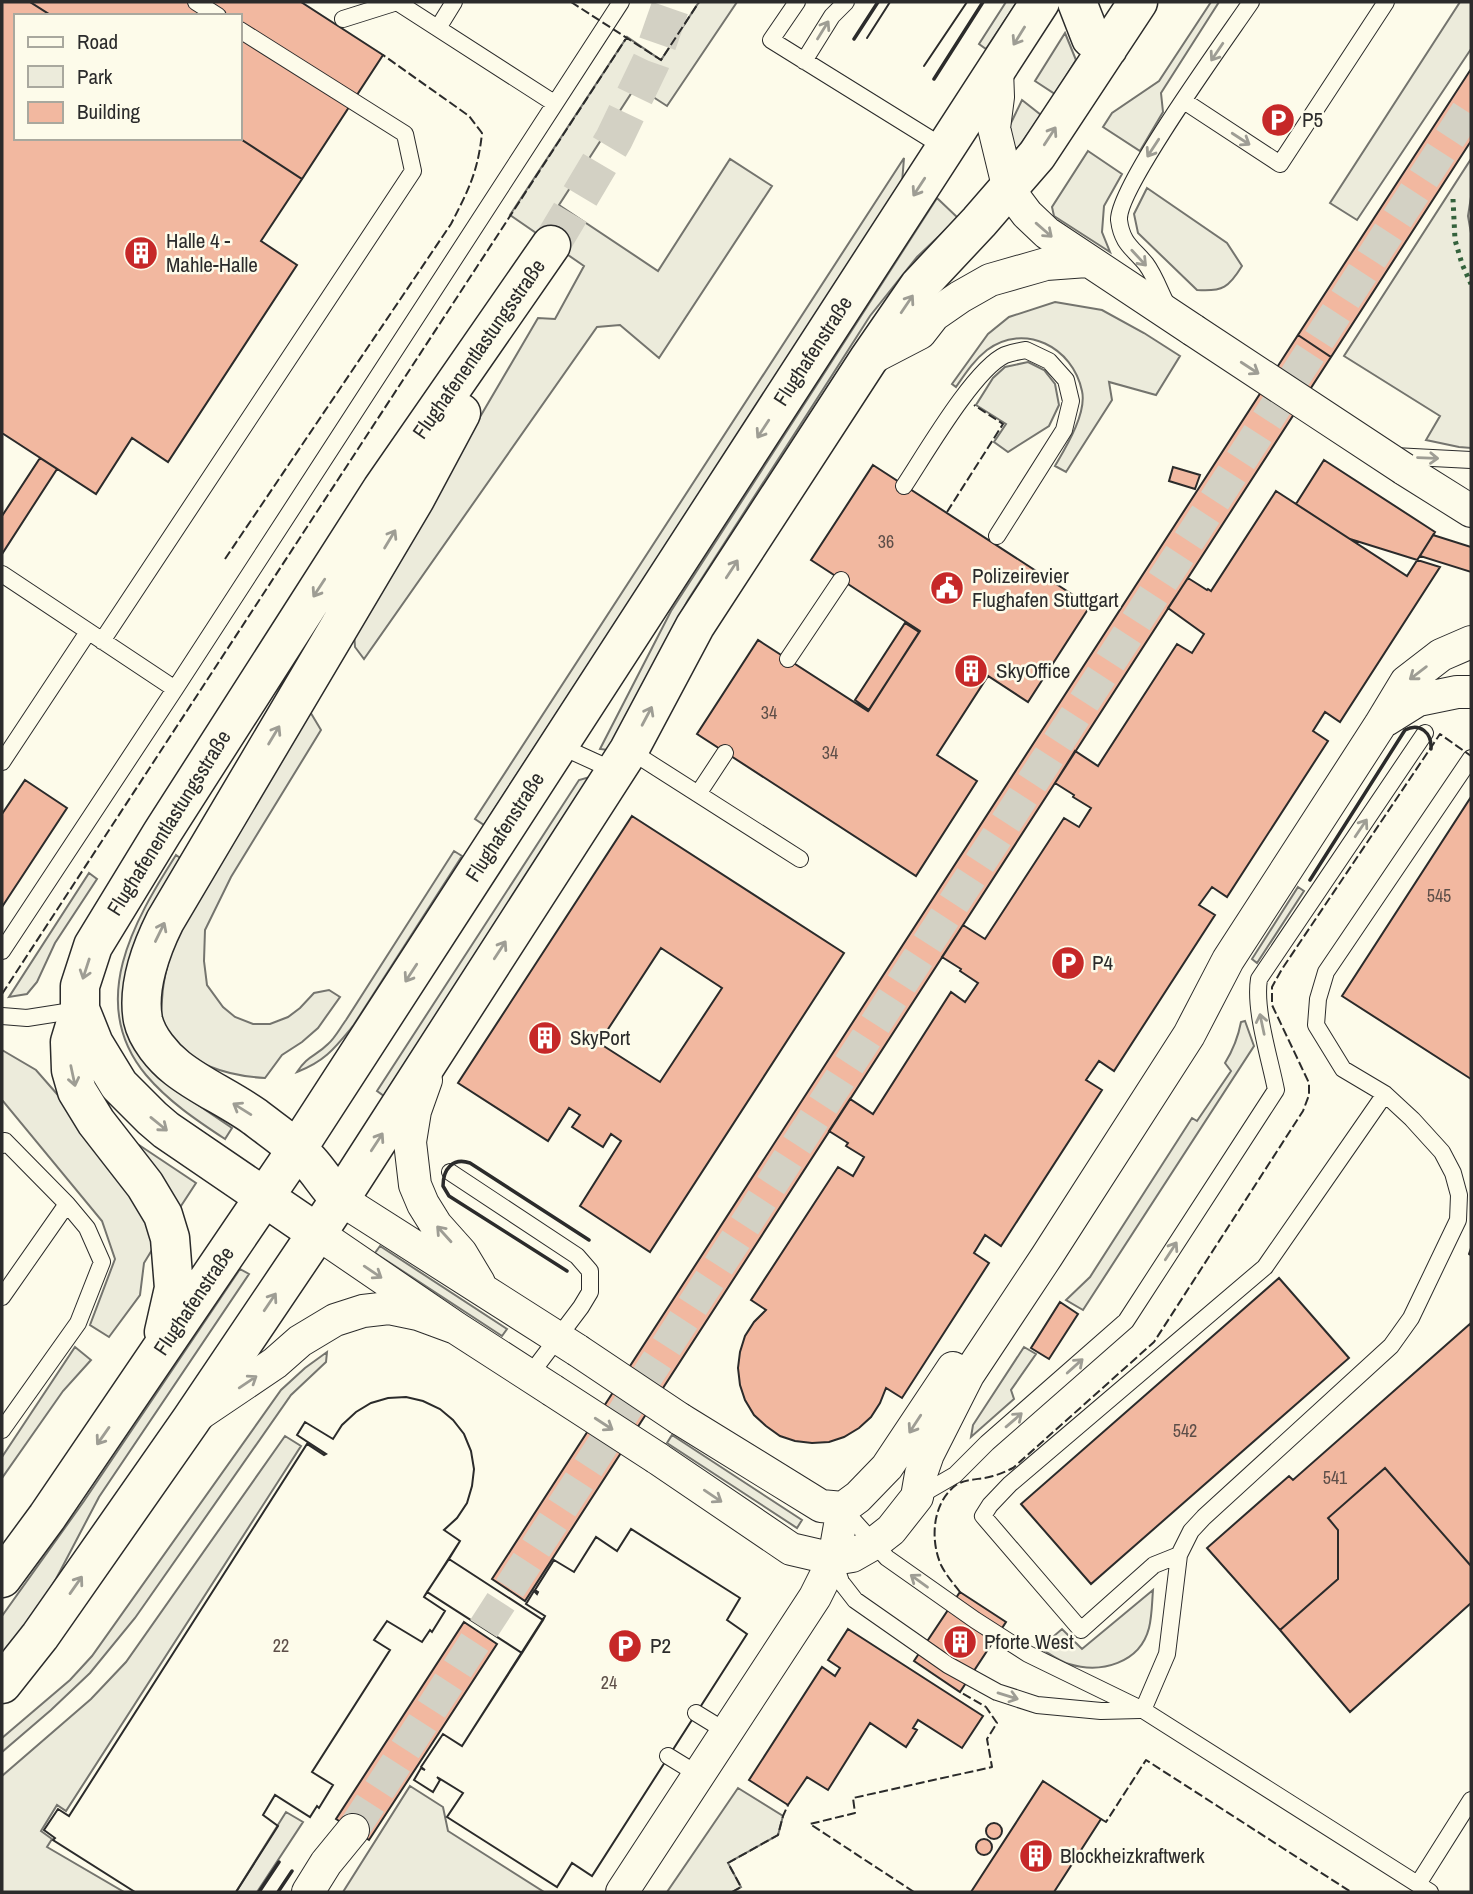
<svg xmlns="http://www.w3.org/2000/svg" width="1473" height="1894" viewBox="0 0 1473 1894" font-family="'Archivo Narrow',sans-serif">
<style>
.green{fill:#ecebdb;stroke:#74746e;stroke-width:2}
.building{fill:#f2b8a0;stroke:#2b2b2b;stroke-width:2;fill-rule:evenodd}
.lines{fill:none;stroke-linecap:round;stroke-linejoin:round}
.street-tunnel{stroke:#d3d1c4;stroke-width:32;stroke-dasharray:32 16;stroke-linecap:butt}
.secondary-tunnel{stroke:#d3d1c4;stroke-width:38;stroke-dasharray:38 19;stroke-linecap:butt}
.lane-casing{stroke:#2b2b2b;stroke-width:18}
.street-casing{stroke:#2b2b2b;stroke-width:34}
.secondary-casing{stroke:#2b2b2b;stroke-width:41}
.lane{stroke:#fdfbea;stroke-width:16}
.street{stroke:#fdfbea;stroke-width:32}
.secondary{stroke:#fdfbea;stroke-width:38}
.tram{stroke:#2b2b2b;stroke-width:2}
.street-bridge-casing{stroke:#2b2b2b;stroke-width:34;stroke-linecap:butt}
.street-bridge{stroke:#fdfbea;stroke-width:32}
.hedge{stroke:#34623c;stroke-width:5;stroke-dasharray:3.5 5;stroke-linecap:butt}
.fence{stroke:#2b2b2b;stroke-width:2;stroke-dasharray:9 3.5;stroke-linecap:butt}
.wall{stroke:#2b2b2b;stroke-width:3.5}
.oneway{stroke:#9e9d94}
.labels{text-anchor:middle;stroke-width:5;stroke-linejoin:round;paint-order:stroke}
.number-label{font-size:18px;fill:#5d4e48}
.poi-label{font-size:21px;fill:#2b2b2b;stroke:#fdfbea;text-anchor:start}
.street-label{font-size:21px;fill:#2b2b2b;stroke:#fdfbea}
</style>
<rect width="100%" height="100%" fill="#fdfbea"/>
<path class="green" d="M699 2H737L667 106 636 86 559 205 658 271 730 159 772 186 659 358 620 325 597 327 364 659 355 647 354 632 538 318 555 319 584 266 510 215 627 37 661 60Z
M1006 2H1017L986 49 979 44Z
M1211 2H1219L1161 93 1163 112 1140 151 1103 127 1112 113 1159 81Z
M1460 2H1471V49L1357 220 1330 203Z
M1065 33 1076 60 1055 94 1035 81Z
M1022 100 1041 115 1018 148H1012L1010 125Z
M1088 151 1122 174 1104 206 1102 232 1110 252 1054 216 1052 207Z
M904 158 902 183 484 825 475 819Z
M1471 159V197L1468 216 1471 233V448L1459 447 1426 440 1440 416 1344 356Z
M1147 188 1227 243 1242 266C1229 287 1223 292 1197 290L1138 233 1134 214Z
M937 198 958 218 917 257 870 316 688 600 608 750 600 749 671 611Z
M1055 302 1102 310 1144 333 1180 356 1156 395 1109 382 1112 400 1066 472 1055 466C1066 447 1087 413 1082 391 1073 347 1024 322 987 350 974 360 965 374 956 387L952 384 988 334 1009 317Z
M1028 362 1044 370 1055 384 1059 405 1049 426 1008 452 994 442 1006 424 976 405 993 378 1005 367Z
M309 710 321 730 231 877 205 930 204 961 207 985 223 1007 235 1017 253 1024H270L288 1017 300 1008 314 993 329 990 340 997 318 1028 302 1042 282 1055 265 1078C229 1076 186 1065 168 1031 165 1026 162 1021 161 1016 161 1011 162 1005 162 1000 165 937 206 883 237 830 261 790 285 750 309 710Z
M590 777 384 1096 377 1091 579 780Z
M454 851 462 856 353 1026C334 1049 325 1061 297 1072 308 1055 315 1057 328 1044 335 1038 340 1028 346 1020Z
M176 855 183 860 130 969 182 1094 232 1128 225 1139C196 1120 168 1101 146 1075 86 1003 134 921 176 855Z
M89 873 97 879 55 943 37 982 27 994 9 997Z
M1298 887 1304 891 1257 963 1252 959Z
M1245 1021 1254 1046 1083 1310 1066 1300 1090 1277 1192 1118 1197 1121 1231 1071 1225 1063C1233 1050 1238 1038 1241 1022Z
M2 1050 36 1070 64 1102 119 1173 158 1240 144 1263 140 1295 109 1337 90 1325 115 1259 102 1221 2 1100Z
M139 1145 196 1183 179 1209 137 1148Z
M380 1246 507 1329 502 1336 375 1253Z
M240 1269 249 1274 99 1497 56 1579 34 1615 2 1654V1616L84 1501Z
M75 1347 91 1360 63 1391 2 1478V1457Z
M1024 1347 1036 1354 1011 1390 1014 1399 971 1437 973 1425Z
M327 1352 326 1362 291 1395 135 1618 90 1673 51 1710 2 1752V1738L70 1680 92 1656 281 1390 305 1368Z
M672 1435 802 1520 797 1528 667 1443Z
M285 1436 301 1446 66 1811 57 1805 41 1831 52 1839 47 1847 124 1892H2V1776L91 1699 126 1662Z
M1153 1590C1152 1602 1152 1616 1149 1628 1140 1663 1101 1674 1069 1664 1059 1661 1050 1654 1040 1648L1062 1629 1082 1649Z
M410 1786 443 1807 448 1831 544 1892H343Z
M738 1788 783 1816 778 1835 728 1863 741 1887 732 1892H667Z
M286 1812 303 1822 257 1892H236Z"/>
<path class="building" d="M2 2H30L52 16H16V138H239L302 179 261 241 297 265 168 462 132 438 96 494 2 433Z
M30 2H301L383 55 302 179 239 138 240 16H52Z
M1471 69V141L1331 357 1298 335Z
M1298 335 1331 357 525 1601 492 1579Z
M40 458 57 469 2 554V516Z
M1324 460 1435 532 1407 576 1296 504Z
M873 465 1090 606 1028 702 988 676 937 755 977 781 916 876 697 734 758 640 868 711 920 631 811 560Z
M1173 467 1200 475 1195 489 1169 481Z
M1276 491 1350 539 1440 567 1340 722 1325 712 1313 731 1328 741 1227 897 1212 887 1199 905 1215 915 1114 1071 1099 1061 1086 1080 1102 1090 1001 1246 985 1235 974 1253 989 1263 902 1398 886 1388 880 1403 871 1417 859 1428 844 1437 829 1442 812 1443 795 1441 780 1436 766 1426 754 1415 745 1400 740 1385 738 1368 740 1352 745 1336 754 1322 766 1310 751 1300 838 1167 853 1176 864 1157 846 1146 848 1143 829 1131 850 1099 873 1114 951 992 965 1002 978 983 960 971 961 969 942 957 963 925 985 939 1064 818 1079 827 1091 808 1073 797 1074 795 1055 783 1075 751 1098 766 1177 644 1192 653 1204 634 1168 608 1188 578 1207 590 1208 589 1211 591Z
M1433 535 1471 547V572L1420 556Z
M905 623 919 632 869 710 855 700Z
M25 780 67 808 2 907V814Z
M1471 797V1079L1342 996Z
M632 816 844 953 650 1252 580 1206 621 1141 611 1134 603 1147 572 1127 580 1115 569 1108 548 1141 458 1083ZM661 948 722 988 660 1082 599 1043Z
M1279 1278 1349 1358 1091 1584 1021 1504Z
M1060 1302 1078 1314 1049 1359 1031 1348Z
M1471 1323V1566L1385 1468 1328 1518 1338 1530V1579L1280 1630 1207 1548 1289 1476 1293 1480Z
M406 1397 423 1401 440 1409 453 1420 464 1434 471 1451 474 1469 472 1486 467 1503 457 1518 444 1530 460 1541 449 1559 543 1620 545 1616 526 1604 534 1591 537 1594 538 1592 535 1590 554 1560 574 1572 596 1537 617 1551 631 1529 740 1598 727 1620 747 1634 592 1876 572 1863 557 1887 447 1817 463 1793 437 1777 440 1780 433 1792 414 1780 421 1768 425 1770 421 1767 443 1734 462 1746 522 1653 427 1592 424 1597 445 1611 432 1632 430 1630 422 1642 387 1621 374 1640 390 1650 312 1772 333 1785 319 1808 317 1806 310 1817 275 1795 263 1815 278 1826 236 1892H135L53 1840 55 1838 44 1830 58 1809 69 1816 307 1444 324 1455 326 1454 297 1435 305 1422 333 1439 342 1425 356 1412 371 1403 388 1398Z
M406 1397 423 1401 440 1409 453 1420 464 1434 471 1451 474 1469 472 1486 467 1503 457 1518 444 1530 460 1541 424 1597 445 1611 432 1632 430 1630 422 1642 387 1621 374 1640 390 1650 312 1772 333 1785 319 1808 317 1806 310 1817 275 1795 263 1815 278 1826 236 1892H135L53 1840 55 1838 44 1830 58 1809 69 1816 307 1444 324 1455 326 1454 297 1435 305 1422 333 1439 342 1425 356 1412 371 1403 388 1398Z
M1385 1468 1471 1566V1603L1350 1712 1280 1630 1338 1579V1530L1328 1518Z
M631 1529 740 1598 727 1620 747 1634 592 1876 572 1863 557 1887 447 1817 463 1793 437 1777 440 1780 433 1792 414 1780 421 1768 425 1770 421 1767 443 1734 462 1746 545 1616 526 1604 534 1591 537 1594 538 1592 535 1590 554 1560 574 1572 596 1537 617 1551Z
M449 1559 543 1620 522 1653 427 1592Z
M960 1592 1006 1622 960 1692 914 1661Z
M464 1622 497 1644 369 1840 336 1819Z
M848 1629 983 1716 962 1748 918 1720 913 1728 917 1730 906 1747 870 1723 828 1790 807 1777 788 1805 749 1780 822 1667 835 1676 840 1668 828 1660Z
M1043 1781 1101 1819 1054 1892H971Z
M986 1831a8 8 0 1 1 16 0a8 8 0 1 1-16 0Z
M976 1847a8 8 0 1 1 16 0a8 8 0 1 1-16 0Z"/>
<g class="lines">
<path class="street-tunnel" d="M353 1830 1471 105"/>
<path class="secondary-tunnel" d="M551 245 614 139 651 62 672 2"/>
<g class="lane-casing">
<path id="lane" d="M196 2 218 16
M397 2 554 103
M797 2 771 40 945 148
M343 19 397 2
M438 28 454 2
M804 61 832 16 846 2
M1184 101 1280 164 1386 2
M1168 307C1161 294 1155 276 1146 264 1133 248 1122 244 1119 220 1117 188 1228 36 1251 2
M1394 456 1471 460
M904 486C924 456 974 369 1005 355 1011 353 1019 351 1026 350L1049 361 1066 380 1071 401 1064 430 997 536
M2 574 175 689
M102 641 413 171 405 134 240 30
M788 659 841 580
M558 745 615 771
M629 750 800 859
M2 762 88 632
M698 794 725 753
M2 951 175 689 621 2
M2 1016 27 1018 78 1010
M2 1145 5 1141 67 1204 2 1297
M450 1172 577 1256 590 1271V1292L581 1307 529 1376
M2 1430 78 1323 102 1262 87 1228 67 1204
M917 1497 955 1475 987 1443 1126 1321 1276 1090C1270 1059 1254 1010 1259 979L1425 733
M843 1509 887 1558 975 1620 1028 1654 1143 1710 1430 1892
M1179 1555 1154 1565 1081 1630 983 1516 990 1505 1010 1484 1265 1267 1385 1094
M834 1562 841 1582 855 1600 948 1665 997 1692 1037 1705 1101 1711 1140 1710
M1143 1710 1167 1654 1179 1555 1191 1531 1204 1517 1391 1346 1411 1318 1458 1220 1459 1195 1453 1173 1442 1152 1412 1119 1385 1094 1343 1069 1316 1025 1318 999 1326 972 1471 758
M696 1713 727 1732
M668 1756 699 1775
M1418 1884 1471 1800"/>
</g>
<g class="street-casing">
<path id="street" d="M997 70 998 97 994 128 1009 190 1027 214 1047 233 1193 330
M868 360 920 333 934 315 960 297 990 280 1046 264 1087 261
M1404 469 1471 511
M1386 720 1418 700 1457 692H1471
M426 1080 415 1111 410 1142 415 1185 423 1204 436 1225 461 1253 479 1283
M340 1199 577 1350
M317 1233 456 1328 552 1390
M198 1415 275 1363 300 1341 335 1320 363 1311 389 1308 418 1314 456 1328
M680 1419 821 1506 843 1508 858 1497 887 1467 953 1368
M657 1458 791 1549 834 1559 852 1556 873 1544 891 1530 917 1497 921 1474 928 1454 968 1375 1047 1256 1189 1035 1228 960 1380 725 1406 682 1441 655 1471 642
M308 1892 326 1863 353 1830
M622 1892 815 1597 834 1559 843 1508"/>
</g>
<g class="secondary-casing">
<path id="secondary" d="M1077 2 1091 38 1108 48
M80 1009 70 1042 71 1070 77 1091 96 1122 145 1185 163 1215 170 1238 174 1288 164 1332
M340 1199C328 1187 320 1173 309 1161 293 1144 273 1131 255 1117 230 1099 201 1087 177 1068 163 1057 147 1038 143 1020 137 988 151 949 165 921L415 499 461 413
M317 1233 166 1130 152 1118 119 1085 94 1044 80 1009V986L93 946 162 833 382 489 551 245
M2 1578 47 1517 297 1149 1040 2
M2 1684 40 1636 191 1420 340 1199 629 750 695 626 868 360 919 286 979 222 1037 155 1138 2"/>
</g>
<use href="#lane" class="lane"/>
<use href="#street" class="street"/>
<use href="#secondary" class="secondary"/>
<path class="tram" d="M867 38 890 2
M924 66 967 2"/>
<g class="street-bridge-casing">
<path id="street-bridge" d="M1193 330 1404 469
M577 1350 680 1419
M552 1390 657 1458"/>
</g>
<use href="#street-bridge" class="street-bridge"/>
<path class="hedge" d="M1453 199 1455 240 1462 264 1471 284"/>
<path class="fence" d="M571 2 661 60 699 2
M947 512 1003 424 974 405
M225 559 451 224C468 191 478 172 482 133L469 116 383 55
M2 994 627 37
M1471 1248 1469 1254 1471 1255
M960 1592C953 1583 946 1575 941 1565 930 1540 932 1503 956 1485 967 1478 981 1480 993 1476 1000 1474 1007 1471 1013 1468L1154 1342 1303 1111 1309 1095V1083L1272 1005V987L1282 969 1440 734 1471 756
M1101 1819 1106 1822 1146 1760 1351 1892
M732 1892 741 1887 728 1863 778 1835 783 1816 788 1805
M914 1892 810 1824 855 1813 853 1798 992 1767 987 1739 997 1723 986 1707 960 1692"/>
<path class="wall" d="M854 39 878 2
M934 79 983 2
M1310 880 1405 730C1420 722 1432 733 1431 749
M567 1271 449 1196 443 1186C443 1169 453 1157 470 1163L589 1240
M259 1892 279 1862
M278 1892 292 1871"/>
</g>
<defs><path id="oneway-shaft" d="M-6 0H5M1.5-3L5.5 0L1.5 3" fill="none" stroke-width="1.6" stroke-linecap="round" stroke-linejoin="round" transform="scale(1.75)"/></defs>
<g class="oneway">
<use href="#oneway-shaft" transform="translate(823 30) rotate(-58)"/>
<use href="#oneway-shaft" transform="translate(1019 36) rotate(122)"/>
<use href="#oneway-shaft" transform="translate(1217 52) rotate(124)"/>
<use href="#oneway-shaft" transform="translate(1050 136) rotate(-57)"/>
<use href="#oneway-shaft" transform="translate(1241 139) rotate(33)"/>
<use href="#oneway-shaft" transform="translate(1153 148) rotate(123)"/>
<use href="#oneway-shaft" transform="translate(919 187) rotate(123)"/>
<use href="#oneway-shaft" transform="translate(1044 230) rotate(41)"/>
<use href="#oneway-shaft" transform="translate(1139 258) rotate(47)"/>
<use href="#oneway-shaft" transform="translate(907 304) rotate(-56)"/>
<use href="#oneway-shaft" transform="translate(1250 368) rotate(33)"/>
<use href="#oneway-shaft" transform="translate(763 429) rotate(123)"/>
<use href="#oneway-shaft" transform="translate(1428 458) rotate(2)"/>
<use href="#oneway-shaft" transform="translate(390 539) rotate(-59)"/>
<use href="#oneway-shaft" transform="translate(732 569) rotate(-57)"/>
<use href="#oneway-shaft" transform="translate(319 588) rotate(123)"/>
<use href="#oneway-shaft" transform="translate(1418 673) rotate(143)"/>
<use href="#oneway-shaft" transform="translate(647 716) rotate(-62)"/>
<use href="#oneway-shaft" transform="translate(274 735) rotate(-59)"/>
<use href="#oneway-shaft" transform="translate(1361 828) rotate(-56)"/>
<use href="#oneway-shaft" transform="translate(160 932) rotate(-64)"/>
<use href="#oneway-shaft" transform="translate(500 950) rotate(-57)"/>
<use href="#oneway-shaft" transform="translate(86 969) rotate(108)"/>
<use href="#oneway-shaft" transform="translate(411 973) rotate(123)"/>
<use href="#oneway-shaft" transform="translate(1262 1024) rotate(-102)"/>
<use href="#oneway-shaft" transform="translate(73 1076) rotate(78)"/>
<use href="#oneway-shaft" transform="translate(242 1109) rotate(-148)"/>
<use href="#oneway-shaft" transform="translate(159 1124) rotate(39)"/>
<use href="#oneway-shaft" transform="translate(377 1142) rotate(-57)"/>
<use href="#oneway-shaft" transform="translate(444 1234) rotate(-132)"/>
<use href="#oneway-shaft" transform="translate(1171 1251) rotate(-57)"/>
<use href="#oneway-shaft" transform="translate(373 1272) rotate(34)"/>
<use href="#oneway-shaft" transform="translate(270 1302) rotate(-56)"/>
<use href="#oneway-shaft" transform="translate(1075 1366) rotate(-42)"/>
<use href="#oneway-shaft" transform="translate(248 1382) rotate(-34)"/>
<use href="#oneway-shaft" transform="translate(1014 1420) rotate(-41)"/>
<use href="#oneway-shaft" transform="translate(604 1424) rotate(33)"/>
<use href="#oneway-shaft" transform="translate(915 1424) rotate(123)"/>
<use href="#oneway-shaft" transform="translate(103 1436) rotate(125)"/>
<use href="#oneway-shaft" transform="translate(713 1496) rotate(34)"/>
<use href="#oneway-shaft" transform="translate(919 1581) rotate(-144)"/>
<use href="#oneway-shaft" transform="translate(76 1585) rotate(-55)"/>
<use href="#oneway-shaft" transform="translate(1008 1696) rotate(17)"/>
</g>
<defs>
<g id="parking-disc" transform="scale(1.75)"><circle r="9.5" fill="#c62828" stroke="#fdfbea"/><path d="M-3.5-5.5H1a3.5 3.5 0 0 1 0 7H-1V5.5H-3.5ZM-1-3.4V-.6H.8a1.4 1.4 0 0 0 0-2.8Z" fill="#fff"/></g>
<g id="building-disc" transform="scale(1.75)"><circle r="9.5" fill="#c62828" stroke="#fdfbea"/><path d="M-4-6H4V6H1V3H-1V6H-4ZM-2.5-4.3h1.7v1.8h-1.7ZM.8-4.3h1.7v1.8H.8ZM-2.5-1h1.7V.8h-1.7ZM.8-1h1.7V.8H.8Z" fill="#fff"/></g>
<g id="civic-disc" transform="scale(1.75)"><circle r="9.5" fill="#c62828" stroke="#fdfbea"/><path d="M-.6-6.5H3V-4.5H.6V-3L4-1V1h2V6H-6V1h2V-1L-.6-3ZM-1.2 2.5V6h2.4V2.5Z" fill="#fff"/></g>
</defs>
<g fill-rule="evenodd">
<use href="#parking-disc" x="1278" y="120"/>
<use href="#building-disc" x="141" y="253"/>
<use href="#civic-disc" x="947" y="588"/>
<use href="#building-disc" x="971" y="671"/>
<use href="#parking-disc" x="1068" y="963"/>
<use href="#building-disc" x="545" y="1038"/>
<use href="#building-disc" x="960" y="1642"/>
<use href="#parking-disc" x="625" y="1646"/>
<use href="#building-disc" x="1036" y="1856"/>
</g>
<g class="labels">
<g class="number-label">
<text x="886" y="548">36</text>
<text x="769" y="719">34</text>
<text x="830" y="759">34</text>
<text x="1439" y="902">545</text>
<text x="1185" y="1437">542</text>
<text x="1335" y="1484">541</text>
<text x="281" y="1652">22</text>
<text x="609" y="1689">24</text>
</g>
<g class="poi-label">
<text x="1302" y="127">P5</text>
<text x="166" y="248">Halle 4 -<tspan x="166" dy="24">Mahle-Halle</tspan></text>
<text x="972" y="583">Polizeirevier<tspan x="972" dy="24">Flughafen Stuttgart</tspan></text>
<text x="996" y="678">SkyOffice</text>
<text x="1092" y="970">P4</text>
<text x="570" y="1045">SkyPort</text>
<text x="984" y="1649">Pforte West</text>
<text x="650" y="1653">P2</text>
<text x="1060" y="1863">Blockheizkraftwerk</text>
</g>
<g class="street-label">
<text transform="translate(479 349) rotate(-55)" y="7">Flughafenentlastungsstraße</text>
<text transform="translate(813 351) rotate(-57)" y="7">Flughafenstraße</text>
<text transform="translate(169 823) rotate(-58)" y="7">Flughafenentlastungsstraße</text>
<text transform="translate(505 827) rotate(-57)" y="7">Flughafenstraße</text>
<text transform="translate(194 1301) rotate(-56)" y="7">Flughafenstraße</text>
</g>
</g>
<rect width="1473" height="1894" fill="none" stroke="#2b2b2b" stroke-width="7"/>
<rect x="14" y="14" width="228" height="126" fill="#fdfbea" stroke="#a9a89e" stroke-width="2"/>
<rect x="28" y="37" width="35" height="10" fill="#fdfbea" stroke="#a9a89e" stroke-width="2"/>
<text x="77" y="49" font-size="21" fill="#2b2b2b">Road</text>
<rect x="28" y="66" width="35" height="21" fill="#ecebdb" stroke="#a9a89e" stroke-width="2"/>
<text x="77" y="84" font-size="21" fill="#2b2b2b">Park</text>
<rect x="28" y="102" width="35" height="21" fill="#f2b8a0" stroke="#a9a89e" stroke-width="2"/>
<text x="77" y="119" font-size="21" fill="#2b2b2b">Building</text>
</svg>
